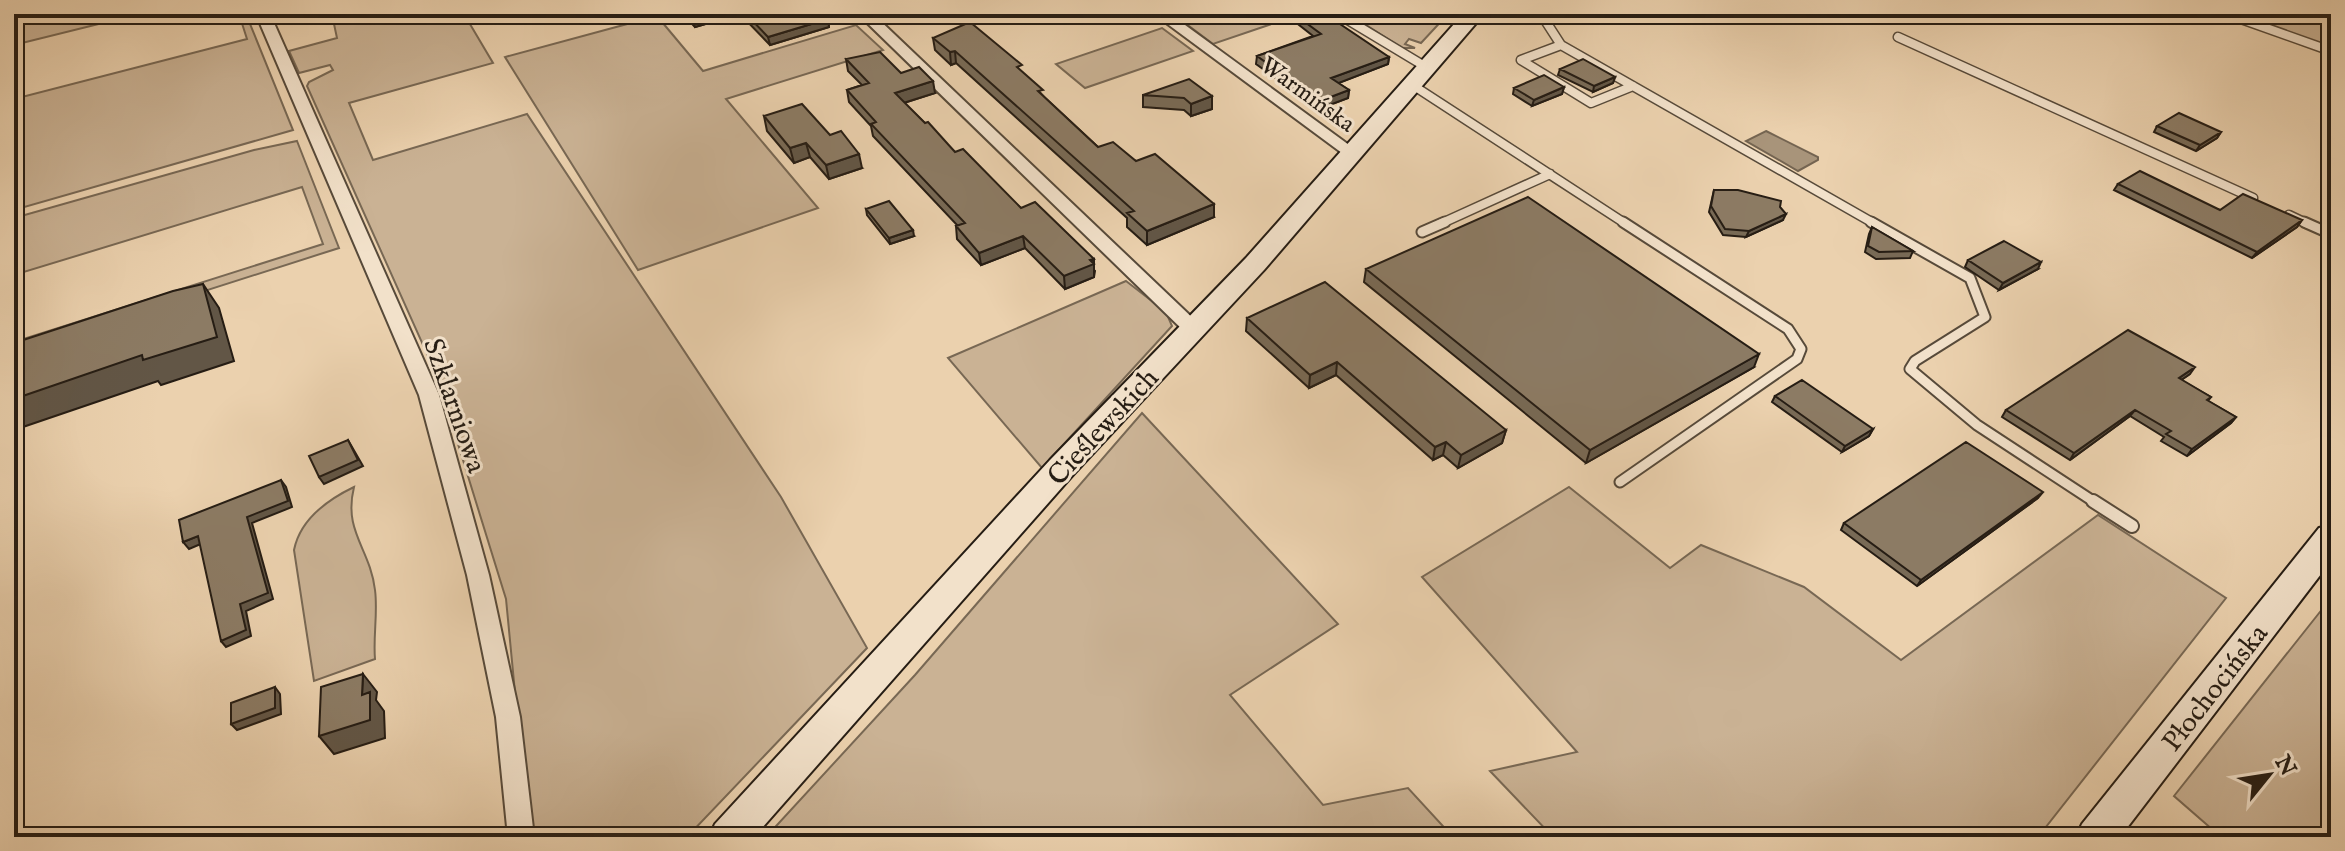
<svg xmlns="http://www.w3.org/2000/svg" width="2345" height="851" viewBox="0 0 2345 851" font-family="'IM FELL English',serif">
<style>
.green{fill:#cab294;stroke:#786854;stroke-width:2}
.water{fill:#a8947a;stroke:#746451;stroke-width:2}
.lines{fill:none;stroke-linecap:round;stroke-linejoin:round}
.lane-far2-casing{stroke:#574a3a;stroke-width:11}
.lane-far1-casing{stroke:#574a3a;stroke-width:13}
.lane-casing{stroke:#574a3a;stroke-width:16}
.street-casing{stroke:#574a3a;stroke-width:4}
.secondary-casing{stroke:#261d14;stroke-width:4}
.lane-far2{stroke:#f2e1ca;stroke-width:8}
.lane-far1{stroke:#f2e1ca;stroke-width:9}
.lane{stroke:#f2e1ca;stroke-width:12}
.street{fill:#f2e1ca;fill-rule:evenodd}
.secondary{fill:#f2e1ca;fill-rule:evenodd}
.wall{fill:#786a56;stroke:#261d14;stroke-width:2}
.shaded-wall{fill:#625646;stroke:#261d14;stroke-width:2}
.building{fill:#8c7b64;stroke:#261d14;stroke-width:2}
.labels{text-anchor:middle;stroke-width:6;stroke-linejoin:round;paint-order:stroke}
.far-street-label{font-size:24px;fill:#261d14;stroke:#f2e1ca}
.street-label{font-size:28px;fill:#261d14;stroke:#f2e1ca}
</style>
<rect width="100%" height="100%" fill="#ebd1ae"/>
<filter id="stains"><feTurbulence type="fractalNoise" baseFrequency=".0025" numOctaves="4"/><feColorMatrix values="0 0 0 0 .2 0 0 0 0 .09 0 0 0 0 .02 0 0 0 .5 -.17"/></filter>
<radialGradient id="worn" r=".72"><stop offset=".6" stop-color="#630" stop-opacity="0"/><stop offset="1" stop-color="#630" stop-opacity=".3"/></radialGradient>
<path class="green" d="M14 14H139L14 45Z
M239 14H246L293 130 14 210V99L247 39Z
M342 14H464L493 63 349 103 373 160 527 114 781 497 867 648 687 837H532L526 807 506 599 437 376 307 86 309 82 333 70 330 65 299 73 289 51 337 38 334 24Z
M1173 14H1301L1213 44Z
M1349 14H1448L1421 43 1409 39 1405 44 1415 48H1402Z
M2238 14H2331V48Z
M657 16 703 71 856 25 883 50 726 99 818 208 638 270 505 57Z
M1162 28 1193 51 1085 88 1056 64Z
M297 141 339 248 14 352V342L323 244 302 187 14 275V218L254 150Z
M1126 281 1166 312 1172 326 1042 468 948 358Z
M1142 413 1338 624 1230 695 1323 805 1408 788 1453 837H766L915 675Z
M354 487C343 532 370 548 375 590 378 613 373 636 375 659L314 681 294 550C300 520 327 500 354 487Z
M1569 487 1670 568 1701 545 1804 587 1901 660 2098 515 2226 598 2038 837H1553L1490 771 1577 752 1422 577Z
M2331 598V837H2221L2174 796Z"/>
<path class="water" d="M1766 131 1818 157V160L1798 171 1746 141Z"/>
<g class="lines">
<g class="lane-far2-casing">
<path id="lane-far2" d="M1338 14 1426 67
M1541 14 1561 45 1875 224
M2227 14 2331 51
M1898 37 2253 198
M1561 45 1521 60 1591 103 1633 86
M1411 84 1626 224
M2289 215 2308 224
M1440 224 1550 174"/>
</g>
<g class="lane-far1-casing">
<path id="lane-far1" d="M1871 222 1970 278 1985 317 1915 361 1910 369 1977 425 2096 503
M2304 222 2331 234
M1422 232 1445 222
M1620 482 1797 359 1801 349 1788 329 1623 222"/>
</g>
<g class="lane-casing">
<path id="lane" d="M2093 501 2132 526"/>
</g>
<g class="street-casing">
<path id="street" d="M256 14H270L439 395 489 575 520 717 534 837H508L496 717 467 575 419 395Z
M858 14H873L1200 325 1202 329 1200 333H1186Z
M1154 14H1170L1360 153 1352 158 1346 156Z"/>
</g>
<g class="secondary-casing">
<path id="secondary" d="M1463 14H1484L1264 270 1072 476 754 837H709L715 824 1050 460 1246 258Z
M2331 525V561L2120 837H2076L2082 824 2319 528Z"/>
</g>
<use href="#lane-far2" class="lane-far2"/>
<use href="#lane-far1" class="lane-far1"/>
<use href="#lane" class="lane"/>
<use href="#street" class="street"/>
<use href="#secondary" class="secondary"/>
</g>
<path class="wall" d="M683 14H740L695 27Z
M740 14H822L828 19 829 27 770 45Z
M1294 14 1389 57 1388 64 1338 83 1349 90 1348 98 1319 109 1256 64 1257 56 1313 36 1294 21Z
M933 38 1022 72 1044 97 1098 147 1136 161 1214 217 1147 245 1127 227V218L956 63 951 65 935 50Z
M846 59 901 73 935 93 904 103 955 152 1095 271 1094 277 1065 289 1025 248 981 265 957 239 956 226H958L873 136 871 126 849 102 847 90 862 85 848 71Z
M1560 69 1615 77 1613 83 1593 92 1558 75Z
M1564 87 1562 94 1532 106 1513 94 1514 88Z
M1143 95 1212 96V109L1191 116 1184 110 1143 107Z
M764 116 862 168 829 179 810 157 794 163 767 131Z
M2157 126 2221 132 2217 138 2196 151 2154 132Z
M2118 184 2220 210 2302 220 2297 227 2252 258 2114 190Z
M1714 190 1780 207 1783 220 1746 237 1723 235 1709 212Z
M866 209 914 236 890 244 867 215Z
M1872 227 1913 251 1910 258 1876 259 1865 252 1869 234Z
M1968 260 2038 269 1999 290 1965 267Z
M1366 269 1754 367 1586 463 1364 282Z
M1247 318 1506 430 1502 443 1458 468 1443 455 1433 460 1336 375 1309 388 1246 331Z
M2190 374 2181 380 2211 397 2208 401 2236 417 2231 423 2187 456 2161 441 2164 437 2130 416 2070 460 2002 417 2006 410Z
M1775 396 1873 429 1869 436 1842 452 1772 402Z
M2038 498 1917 586 1841 530 1844 523Z"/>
<path class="shaded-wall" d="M712 14H740L695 27 692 19Z
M828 19 829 27 770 45 768 37Z
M955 51 956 63 951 65 950 52Z
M1389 57 1388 64 1331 86V78Z
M1615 77 1613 83 1593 92 1594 86Z
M933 81 935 93 897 105 895 93Z
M1564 87 1562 94 1532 106 1534 100Z
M1349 90 1348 98 1319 109 1320 101Z
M1212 96V109L1191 116V104Z
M2221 132 2217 138 2196 151 2200 145Z
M806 143 810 157 794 163 790 148Z
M859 154 862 168 829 179 826 165Z
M1214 204V217L1147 245V231Z
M1786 214 1783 220 1746 237 1749 231Z
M2302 220 2297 227 2252 258 2257 252Z
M913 230 914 236 890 244 889 238Z
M1023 236 1025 248 981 265 979 253Z
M1094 259V277L1065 289 1064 276Z
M2041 262 2038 269 1999 290 2003 283Z
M203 284 219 308 234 361 161 385 158 381 14 430V399Z
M1759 354 1754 367 1586 463 1590 450Z
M1337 362 1336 375 1309 388 1310 375Z
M2195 367 2190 374 2174 385 2179 378Z
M2135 410 2130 416 2070 460 2074 453Z
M2236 417 2231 423 2187 456 2192 449Z
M1873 429 1869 436 1842 452 1845 446Z
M1506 430 1502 443 1458 468 1461 455Z
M348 440 363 466 324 484 319 477Z
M1446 442 1443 455 1433 460 1435 447Z
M281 480 286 487 292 507 252 523 273 599 246 611 251 636 226 647 221 641 240 604 247 517Z
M2043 492 2038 498 1917 586 1921 580Z
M198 536 203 543 189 549 183 542Z
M363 674 377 692 376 700 384 711 385 738 334 754 319 736 362 695Z
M275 687 280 694 281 714 237 730 231 724Z"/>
<path class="building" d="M688 14H712L692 19Z
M746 14H822L828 19 768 37Z
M1294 14H1325L1389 57 1331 78 1349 90 1320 101 1257 56 1321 34Z
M970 22 1022 65 1017 67 1043 90 1038 91 1098 147 1113 142 1136 161 1155 154 1214 204 1147 231 1127 213 1134 211 955 51 950 52 933 38Z
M880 52 901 73 919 67 933 81 895 93 925 123 928 122 955 152 963 149 1021 208 1035 202 1094 259 1090 260 1094 264 1064 276 1023 236 979 253 956 226 965 223 871 124 876 122 847 90 869 83 846 59Z
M1583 59 1615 77 1594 86 1560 69Z
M1544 75 1564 87 1534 100 1514 88Z
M1189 79 1212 96 1191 104 1184 98 1143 95Z
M802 104 830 135 841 131 859 154 826 165 806 143 790 148 764 116Z
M2179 113 2221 132 2200 145 2157 126Z
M2140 171 2220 210 2243 194 2302 220 2257 252 2118 184Z
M1714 190H1738L1781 201 1780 207 1786 214 1749 231 1725 229 1711 206Z
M1528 197 1759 354 1590 450 1366 269Z
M889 201 913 230 889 238 866 209Z
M1872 227 1913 251 1879 252 1868 246Z
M2004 241 2041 262 2003 283 1968 260Z
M1325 282 1506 430 1461 455 1446 442 1435 447 1337 362 1310 375 1247 318Z
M203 284 217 337 143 360 142 355 14 399V343L173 291Z
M2128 330 2195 367 2179 378 2211 397 2207 400 2236 417 2192 449 2166 434 2171 431 2135 410 2074 453 2006 410Z
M1802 380 1873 429 1845 446 1775 396Z
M348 440 358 460 319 477 309 456Z
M1966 442 2043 492 1921 580 1844 523Z
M281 480 288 501 247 517 268 593 240 604 246 630 221 641 198 536 183 542 179 520Z
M363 674 362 695 370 692V720L319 736 321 687Z
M275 687V708L231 724V703Z"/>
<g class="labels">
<g class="far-street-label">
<text transform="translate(1308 94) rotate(36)" y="8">Warmińska</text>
</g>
<g class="street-label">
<text transform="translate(456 405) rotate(71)" y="10">Szklarniowa</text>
<text transform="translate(1102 426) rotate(-47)" y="10">Cieślewskich</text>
<text transform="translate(2214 687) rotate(-52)" y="10">Płochocińska</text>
</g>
</g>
<rect width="2345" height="851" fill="none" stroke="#ebd1ae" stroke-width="48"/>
<rect x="16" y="16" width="2313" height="819" fill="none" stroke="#261d14" stroke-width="4"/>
<rect x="24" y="24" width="2297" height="803" fill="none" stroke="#261d14" stroke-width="2"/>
<g transform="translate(2269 775) rotate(60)" stroke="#f2e1ca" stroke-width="6" paint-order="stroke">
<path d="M0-6L14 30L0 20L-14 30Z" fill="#261d14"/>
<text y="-12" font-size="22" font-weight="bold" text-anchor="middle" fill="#261d14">N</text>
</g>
<rect width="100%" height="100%" filter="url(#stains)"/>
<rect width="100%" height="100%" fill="url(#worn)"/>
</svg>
